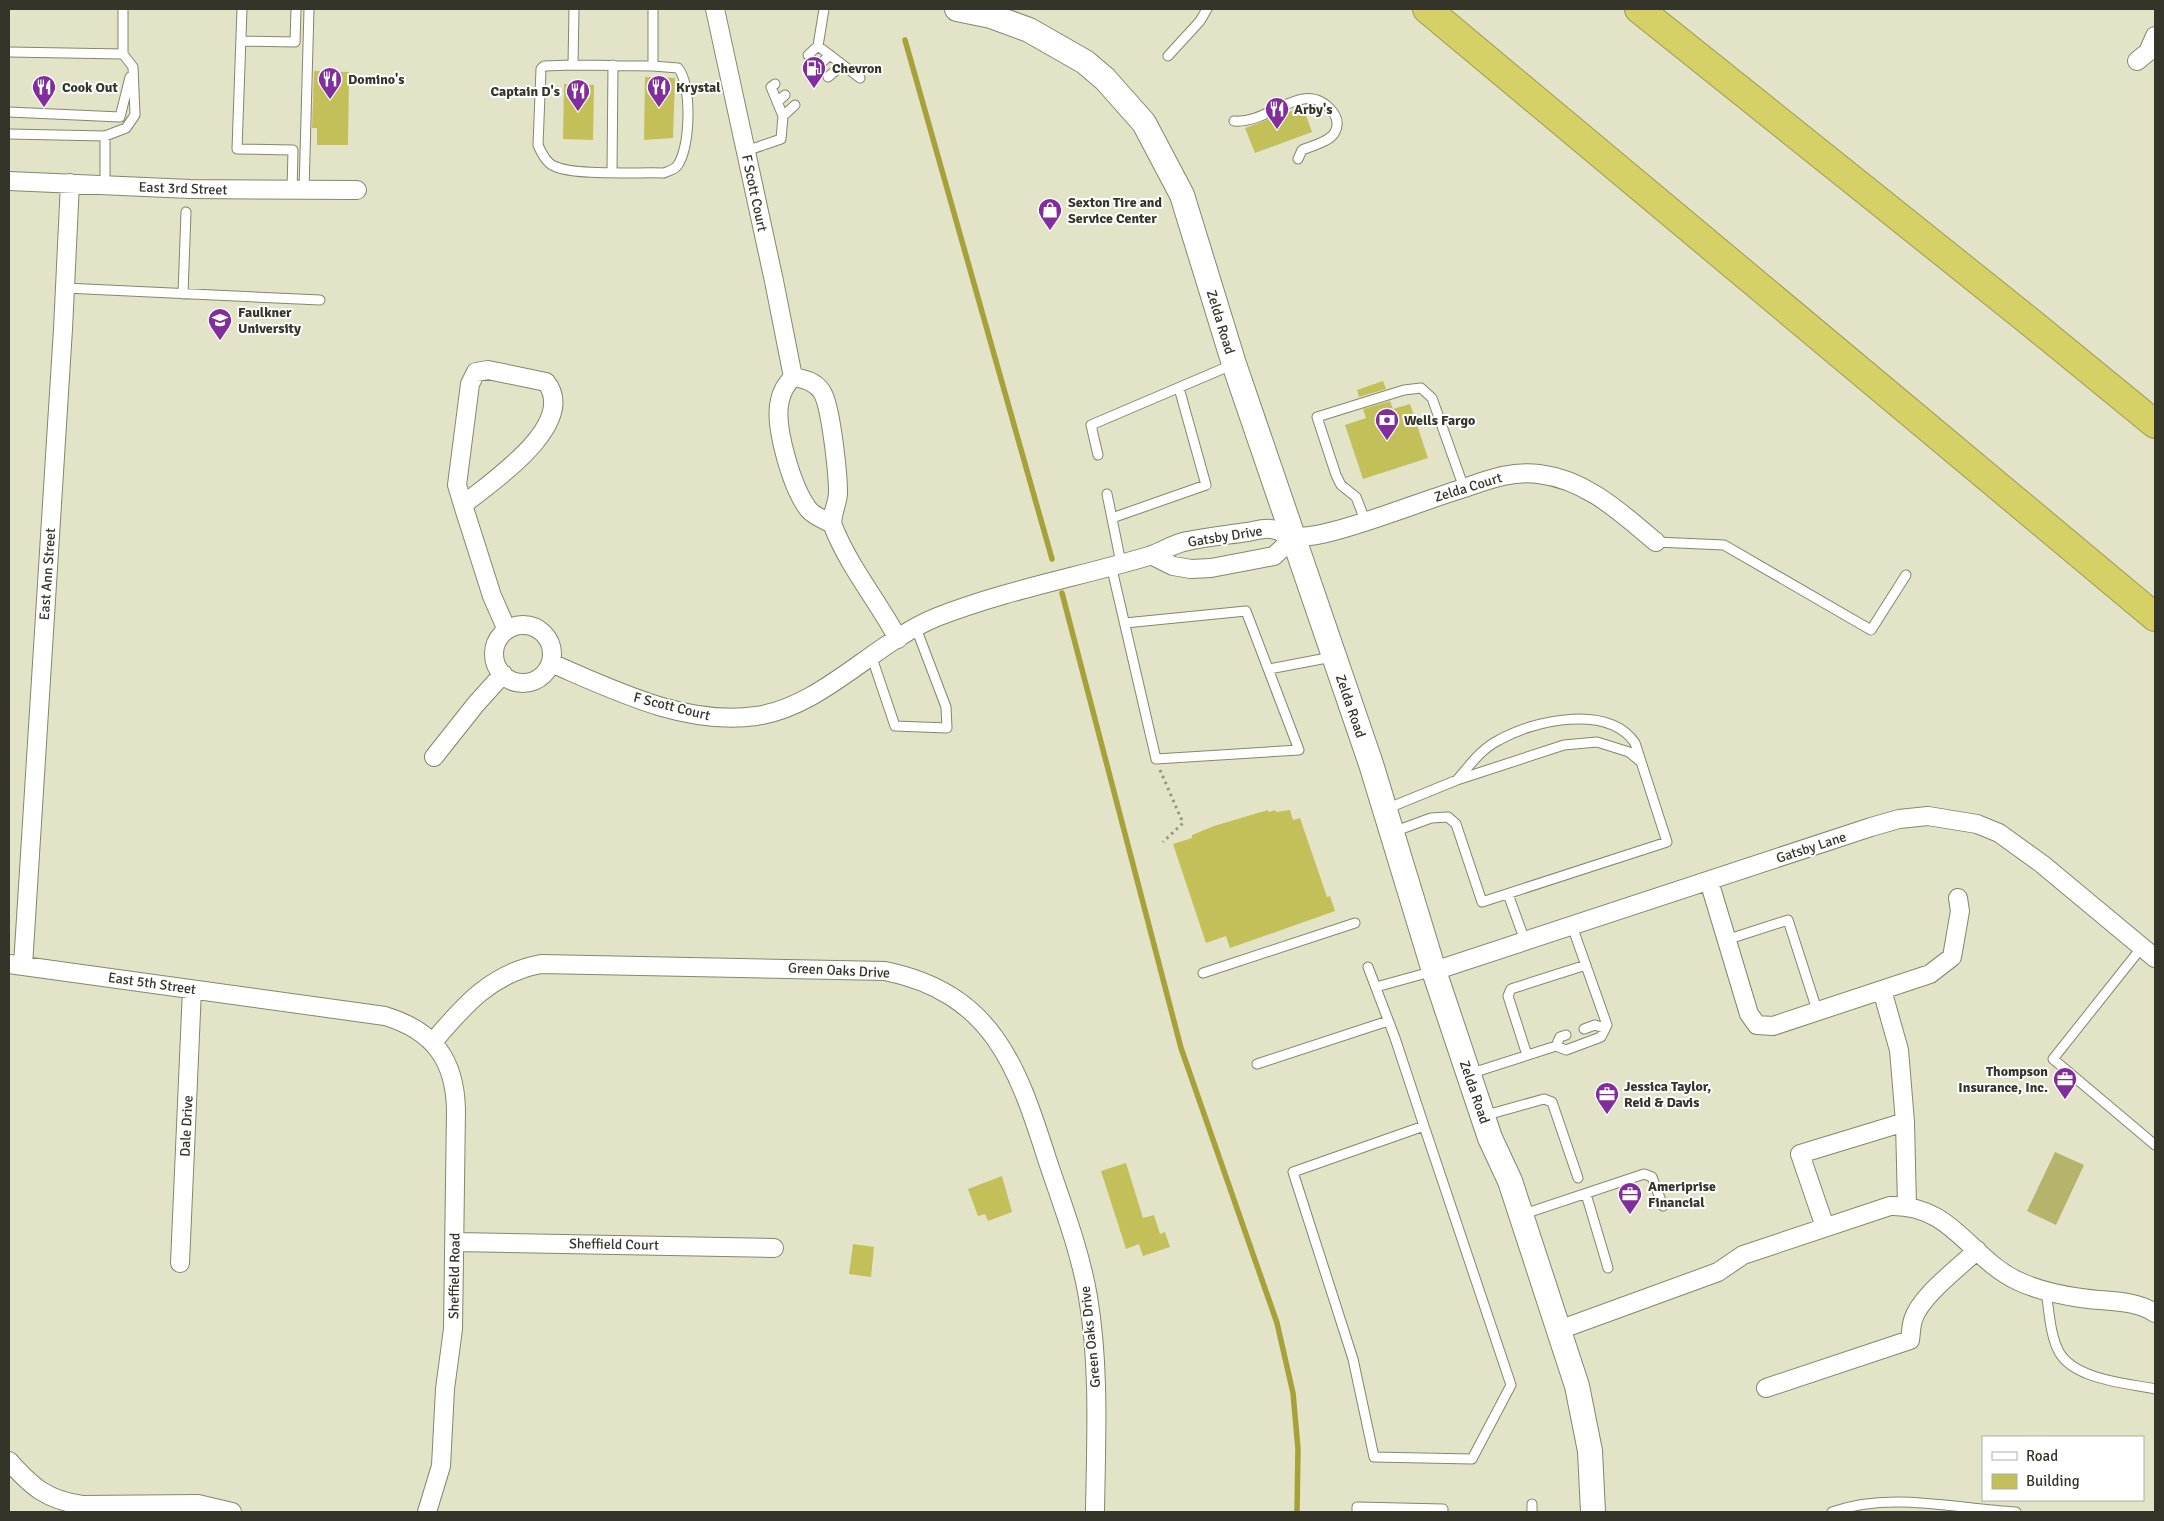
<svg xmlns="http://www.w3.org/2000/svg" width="2164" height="1521" viewBox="0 0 2164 1521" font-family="Signika,sans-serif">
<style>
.green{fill:#b6b46c}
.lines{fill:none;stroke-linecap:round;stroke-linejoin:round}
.stream{stroke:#a6a139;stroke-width:5.5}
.building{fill:#c3c059}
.service-casing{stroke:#86866c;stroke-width:11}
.minor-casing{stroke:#86866c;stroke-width:20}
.secondary-casing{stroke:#86866c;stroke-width:26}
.motorway-casing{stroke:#9d9a51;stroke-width:30}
.path{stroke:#969681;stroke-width:3;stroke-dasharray:2.5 4;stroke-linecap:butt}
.service{stroke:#fff;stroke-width:9}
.minor{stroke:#fff;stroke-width:18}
.secondary{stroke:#fff;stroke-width:24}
.motorway{stroke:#d5d166;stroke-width:28}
.labels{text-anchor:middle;stroke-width:4;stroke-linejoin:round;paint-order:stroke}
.poi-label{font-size:14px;font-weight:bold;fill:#343429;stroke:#fff;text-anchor:start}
.street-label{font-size:14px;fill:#343429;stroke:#fff}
</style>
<rect width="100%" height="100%" fill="#e3e3c7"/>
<path class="green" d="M2055 1152 2084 1165 2056 1225 2027 1211Z"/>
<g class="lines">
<path class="stream" d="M905 40 1052 559
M1062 593 1181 1048 1277 1323 1293 1393 1298 1449 1297 1512"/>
</g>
<path class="building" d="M314 71 349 72 348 145H317V128H312Z
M645 77 675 78 673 138 644 140Z
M564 84 594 85 593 140 563 139Z
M1303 107 1312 132 1255 153 1245 128Z
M1383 381 1386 389 1359 397 1357 390Z
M1390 401 1393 409 1410 404 1428 458 1363 479 1345 425 1366 418 1363 409Z
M1268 810 1269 812 1275 810 1276 812 1290 810 1293 820 1300 818 1327 897 1330 896 1335 911 1230 948 1226 936 1206 943 1173 844 1192 838V835L1214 826Z
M1126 1163 1143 1218 1154 1215 1160 1234 1165 1232 1170 1247 1143 1256 1139 1244 1126 1249 1101 1171Z
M1002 1176 1012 1212 988 1221 985 1214 978 1216 968 1189Z
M853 1244 874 1247 871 1277 849 1274Z"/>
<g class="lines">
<g class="service-casing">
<path id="service" d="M242 9 237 149 293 150 292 191
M574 9 573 65 653 66V9
M241 41 295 42 296 9
M818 46 824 9
M9 52 123 54
M808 55 818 46 860 78
M1168 56 1200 21 1207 9
M573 65 544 66 541 69 538 145C541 152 546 163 554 166 574 176 639 172 664 173 668 171 674 170 677 166 691 148 692 84 678 68L653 66
M818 66 830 55
M828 77 842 65
M777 102 785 95
M9 112 120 117 130 77
M783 116 795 105
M1234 121C1271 124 1303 77 1332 111 1337 117 1339 124 1335 132 1330 142 1311 146 1302 150L1298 159
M9 134 105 136 126 128 135 115 133 67 123 54V9
M105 136V185
M746 151 781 139 783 116 771 87 775 84
M612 172 613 65
M304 191 309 9
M65 288 320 300
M183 294 186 212
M1098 455 1091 425 1234 364
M1107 494 1121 563
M1112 518 1206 485 1179 388
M1365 520 1356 497 1341 485 1336 475 1317 417 1404 390 1421 388 1432 398 1464 488
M1656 542 1724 545 1871 630 1906 575
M1111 565 1156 759 1299 750 1246 611 1125 623
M871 655 895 726 947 728 946 707 916 628
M1269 669 1332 657
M1386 809 1457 780 1564 745 1597 742 1629 752 1641 762
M1393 832 1431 818 1448 817 1456 824 1482 902 1667 842 1635 743C1608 704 1534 720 1499 740 1481 749 1470 765 1457 780
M1508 894 1525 941
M1726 940 1788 920 1817 1010
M2142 947 2053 1059 2155 1145
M1368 967 1395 1038 1424 1126 1293 1172 1353 1359 1374 1457 1472 1459 1511 1385 1424 1126
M1203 973 1355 923
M1376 987 1434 971
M1584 1029 1595 1025 1604 1028
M1556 1046 1560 1037 1566 1035
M1527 1055 1508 996 1511 989 1586 965
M1257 1064 1388 1021
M1469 1074 1556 1046 1566 1050 1601 1037 1607 1025 1572 926
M1483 1116 1544 1099 1552 1102 1578 1178
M1586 1194 1608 1268
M1521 1215 1644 1174 1652 1177 1663 1206
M2046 1291C2049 1310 2050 1335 2059 1352 2075 1380 2127 1383 2155 1389
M1357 1512V1507L1443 1509V1512
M1532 1512V1504
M1832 1512C1890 1491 1956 1509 2016 1512"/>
</g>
<g class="minor-casing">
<path id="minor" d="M715 9 774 281 793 377C804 379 815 381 822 392 831 406 838 474 838 493 838 503 830 517 833 526 849 567 878 601 898 639
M2137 61 2148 52 2155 36
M9 181 190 189 357 190
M488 370 546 382C579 424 491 482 463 505L457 485 470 384 476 372Z
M793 377C786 384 782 391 780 400 773 426 793 490 809 510 814 516 825 520 832 524
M463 505 492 596 507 630
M1151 555 1173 566 1191 569 1211 568 1274 556 1294 537
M494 654a29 29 0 1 1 58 0a29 29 0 1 1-58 0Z
M551 663C614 690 685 726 756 716 822 707 875 642 937 617 1006 590 1078 577 1149 556 1162 552 1174 543 1188 541 1207 537 1227 535 1247 532 1254 531 1263 528 1270 529 1278 529 1285 535 1293 536 1304 538 1323 534 1334 531 1376 520 1417 503 1458 490 1485 481 1511 470 1539 474 1587 480 1620 512 1656 542
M434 757 476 704 503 674
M1709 881 1749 1014 1757 1025 1773 1026 1930 974 1952 957 1960 911 1958 898
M9 964 385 1016C434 1031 455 1060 456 1110L453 1329 445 1389 441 1466 427 1512
M23 966 63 329 70 183
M1434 971 1871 827 1899 819 1928 816 1977 824 1999 833 2042 864 2155 958
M1882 990 1899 1050 1905 1122 1907 1206
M433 1042C464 1005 492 973 541 964L885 971C992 993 1017 1065 1047 1159 1062 1204 1080 1250 1088 1297 1100 1368 1096 1441 1095 1512
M1825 1227 1800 1154 1905 1122
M455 1242 774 1248
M180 1263 192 989
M1559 1330 1718 1272 1743 1255 1890 1206C1952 1204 1969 1258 2018 1281 2037 1290 2060 1295 2081 1298 2106 1302 2134 1299 2155 1313
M1766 1388 1910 1340C1911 1334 1911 1326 1913 1320 1920 1296 1959 1268 1977 1250
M9 1461C32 1487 47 1500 82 1505L198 1504 232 1512"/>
</g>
<g class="secondary-casing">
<path id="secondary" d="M957 9 991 16 1029 30 1085 62 1105 79 1144 123 1182 195 1234 364 1371 764 1434 971 1490 1138 1510 1181 1577 1386 1590 1451 1593 1512"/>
</g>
<g class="motorway-casing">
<path id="motorway" d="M1427 9 2155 617
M1639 9 2029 321 2155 424"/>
</g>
<path class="path" d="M1160 770 1183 823 1163 842"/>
<use href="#service" class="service"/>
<use href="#minor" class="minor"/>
<use href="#secondary" class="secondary"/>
<use href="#motorway" class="motorway"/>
</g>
<defs>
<g id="fuel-pin" transform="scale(1.25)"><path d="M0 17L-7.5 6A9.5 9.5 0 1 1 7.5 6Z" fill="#812d9b" stroke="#fff"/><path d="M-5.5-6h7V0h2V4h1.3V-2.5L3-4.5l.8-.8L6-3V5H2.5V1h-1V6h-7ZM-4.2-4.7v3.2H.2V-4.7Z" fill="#fff"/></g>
<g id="restaurant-pin" transform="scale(1.25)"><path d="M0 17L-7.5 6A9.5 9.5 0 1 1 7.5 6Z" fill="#812d9b" stroke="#fff"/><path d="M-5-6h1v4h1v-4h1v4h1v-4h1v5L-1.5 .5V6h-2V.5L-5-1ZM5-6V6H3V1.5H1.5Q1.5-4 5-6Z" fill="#fff"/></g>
<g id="shop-pin" transform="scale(1.25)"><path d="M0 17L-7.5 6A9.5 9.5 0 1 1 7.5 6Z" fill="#812d9b" stroke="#fff"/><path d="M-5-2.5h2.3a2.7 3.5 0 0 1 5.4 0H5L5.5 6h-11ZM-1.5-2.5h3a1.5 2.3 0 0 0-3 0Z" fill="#fff"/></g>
<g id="school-pin" transform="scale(1.25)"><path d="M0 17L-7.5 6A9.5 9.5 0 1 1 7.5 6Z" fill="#812d9b" stroke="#fff"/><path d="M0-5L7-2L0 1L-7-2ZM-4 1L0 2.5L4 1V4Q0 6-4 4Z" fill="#fff"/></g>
<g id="bank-pin" transform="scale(1.25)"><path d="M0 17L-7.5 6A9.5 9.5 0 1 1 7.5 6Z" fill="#812d9b" stroke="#fff"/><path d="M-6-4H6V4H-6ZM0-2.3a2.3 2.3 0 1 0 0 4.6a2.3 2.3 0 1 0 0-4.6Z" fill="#fff"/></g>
<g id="office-pin" transform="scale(1.25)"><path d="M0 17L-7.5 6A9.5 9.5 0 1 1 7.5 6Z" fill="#812d9b" stroke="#fff"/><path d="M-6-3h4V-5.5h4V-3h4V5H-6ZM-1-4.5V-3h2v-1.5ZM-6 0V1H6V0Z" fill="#fff"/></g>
</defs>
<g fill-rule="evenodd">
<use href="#fuel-pin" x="814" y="68"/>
<use href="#restaurant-pin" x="330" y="79"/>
<use href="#restaurant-pin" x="44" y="87"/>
<use href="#restaurant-pin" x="659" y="87"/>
<use href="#restaurant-pin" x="578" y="91"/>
<use href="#restaurant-pin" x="1277" y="109"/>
<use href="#shop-pin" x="1050" y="210"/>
<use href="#school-pin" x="220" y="320"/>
<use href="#bank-pin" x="1387" y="420"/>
<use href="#office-pin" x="2065" y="1079"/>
<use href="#office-pin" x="1607" y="1094"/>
<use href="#office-pin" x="1630" y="1194"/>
</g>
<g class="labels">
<g class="poi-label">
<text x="832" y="73">Chevron</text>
<text x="348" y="84">Domino's</text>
<text x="62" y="92">Cook Out</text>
<text x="676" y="92">Krystal</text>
<text x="560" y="96" text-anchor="end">Captain D's</text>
<text x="1294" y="114">Arby's</text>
<text x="1068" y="207">Sexton Tire and<tspan x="1068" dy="16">Service Center</tspan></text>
<text x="238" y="317">Faulkner<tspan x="238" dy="16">University</tspan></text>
<text x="1404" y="425">Wells Fargo</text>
<text x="2048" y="1076" text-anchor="end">Thompson<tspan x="2048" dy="16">Insurance, Inc.</tspan></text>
<text x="1624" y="1091">Jessica Taylor,<tspan x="1624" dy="16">Reid &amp; Davis</tspan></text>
<text x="1648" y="1191">Ameriprise<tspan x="1648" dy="16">Financial</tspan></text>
</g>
<g class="street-label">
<text transform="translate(183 188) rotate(2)" y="5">East 3rd Street</text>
<text transform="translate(755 193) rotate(78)" y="5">F Scott Court</text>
<text transform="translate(1221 322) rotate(73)" y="5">Zelda Road</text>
<text transform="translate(1468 487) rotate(-17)" y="5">Zelda Court</text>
<text transform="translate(1225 536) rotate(-9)" y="5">Gatsby Drive</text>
<text transform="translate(47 574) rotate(-86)" y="5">East Ann Street</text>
<text transform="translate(672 706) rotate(14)" y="5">F Scott Court</text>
<text transform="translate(1351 706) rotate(71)" y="5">Zelda Road</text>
<text transform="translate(1811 847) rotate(-18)" y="5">Gatsby Lane</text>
<text transform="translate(839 970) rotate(3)" y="5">Green Oaks Drive</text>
<text transform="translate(152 983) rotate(8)" y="5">East 5th Street</text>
<text transform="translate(1475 1092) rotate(71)" y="5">Zelda Road</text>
<text transform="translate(186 1126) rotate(-87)" y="5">Dale Drive</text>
<text transform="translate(614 1244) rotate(1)" y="5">Sheffield Court</text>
<text transform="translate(454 1276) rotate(-89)" y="5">Sheffield Road</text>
<text transform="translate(1090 1337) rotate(-96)" y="5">Green Oaks Drive</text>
</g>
</g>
<rect width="2164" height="1521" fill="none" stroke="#343429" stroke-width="20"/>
<rect x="1982" y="1436" width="162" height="65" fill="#ffffff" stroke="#aeaea9"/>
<rect x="1992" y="1452" width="25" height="8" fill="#ffffff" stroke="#aeaea9"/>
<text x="2026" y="1461" font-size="15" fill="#343429">Road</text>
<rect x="1992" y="1474" width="25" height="15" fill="#c3c059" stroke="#aeaea9"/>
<text x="2026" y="1486" font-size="15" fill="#343429">Building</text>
</svg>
